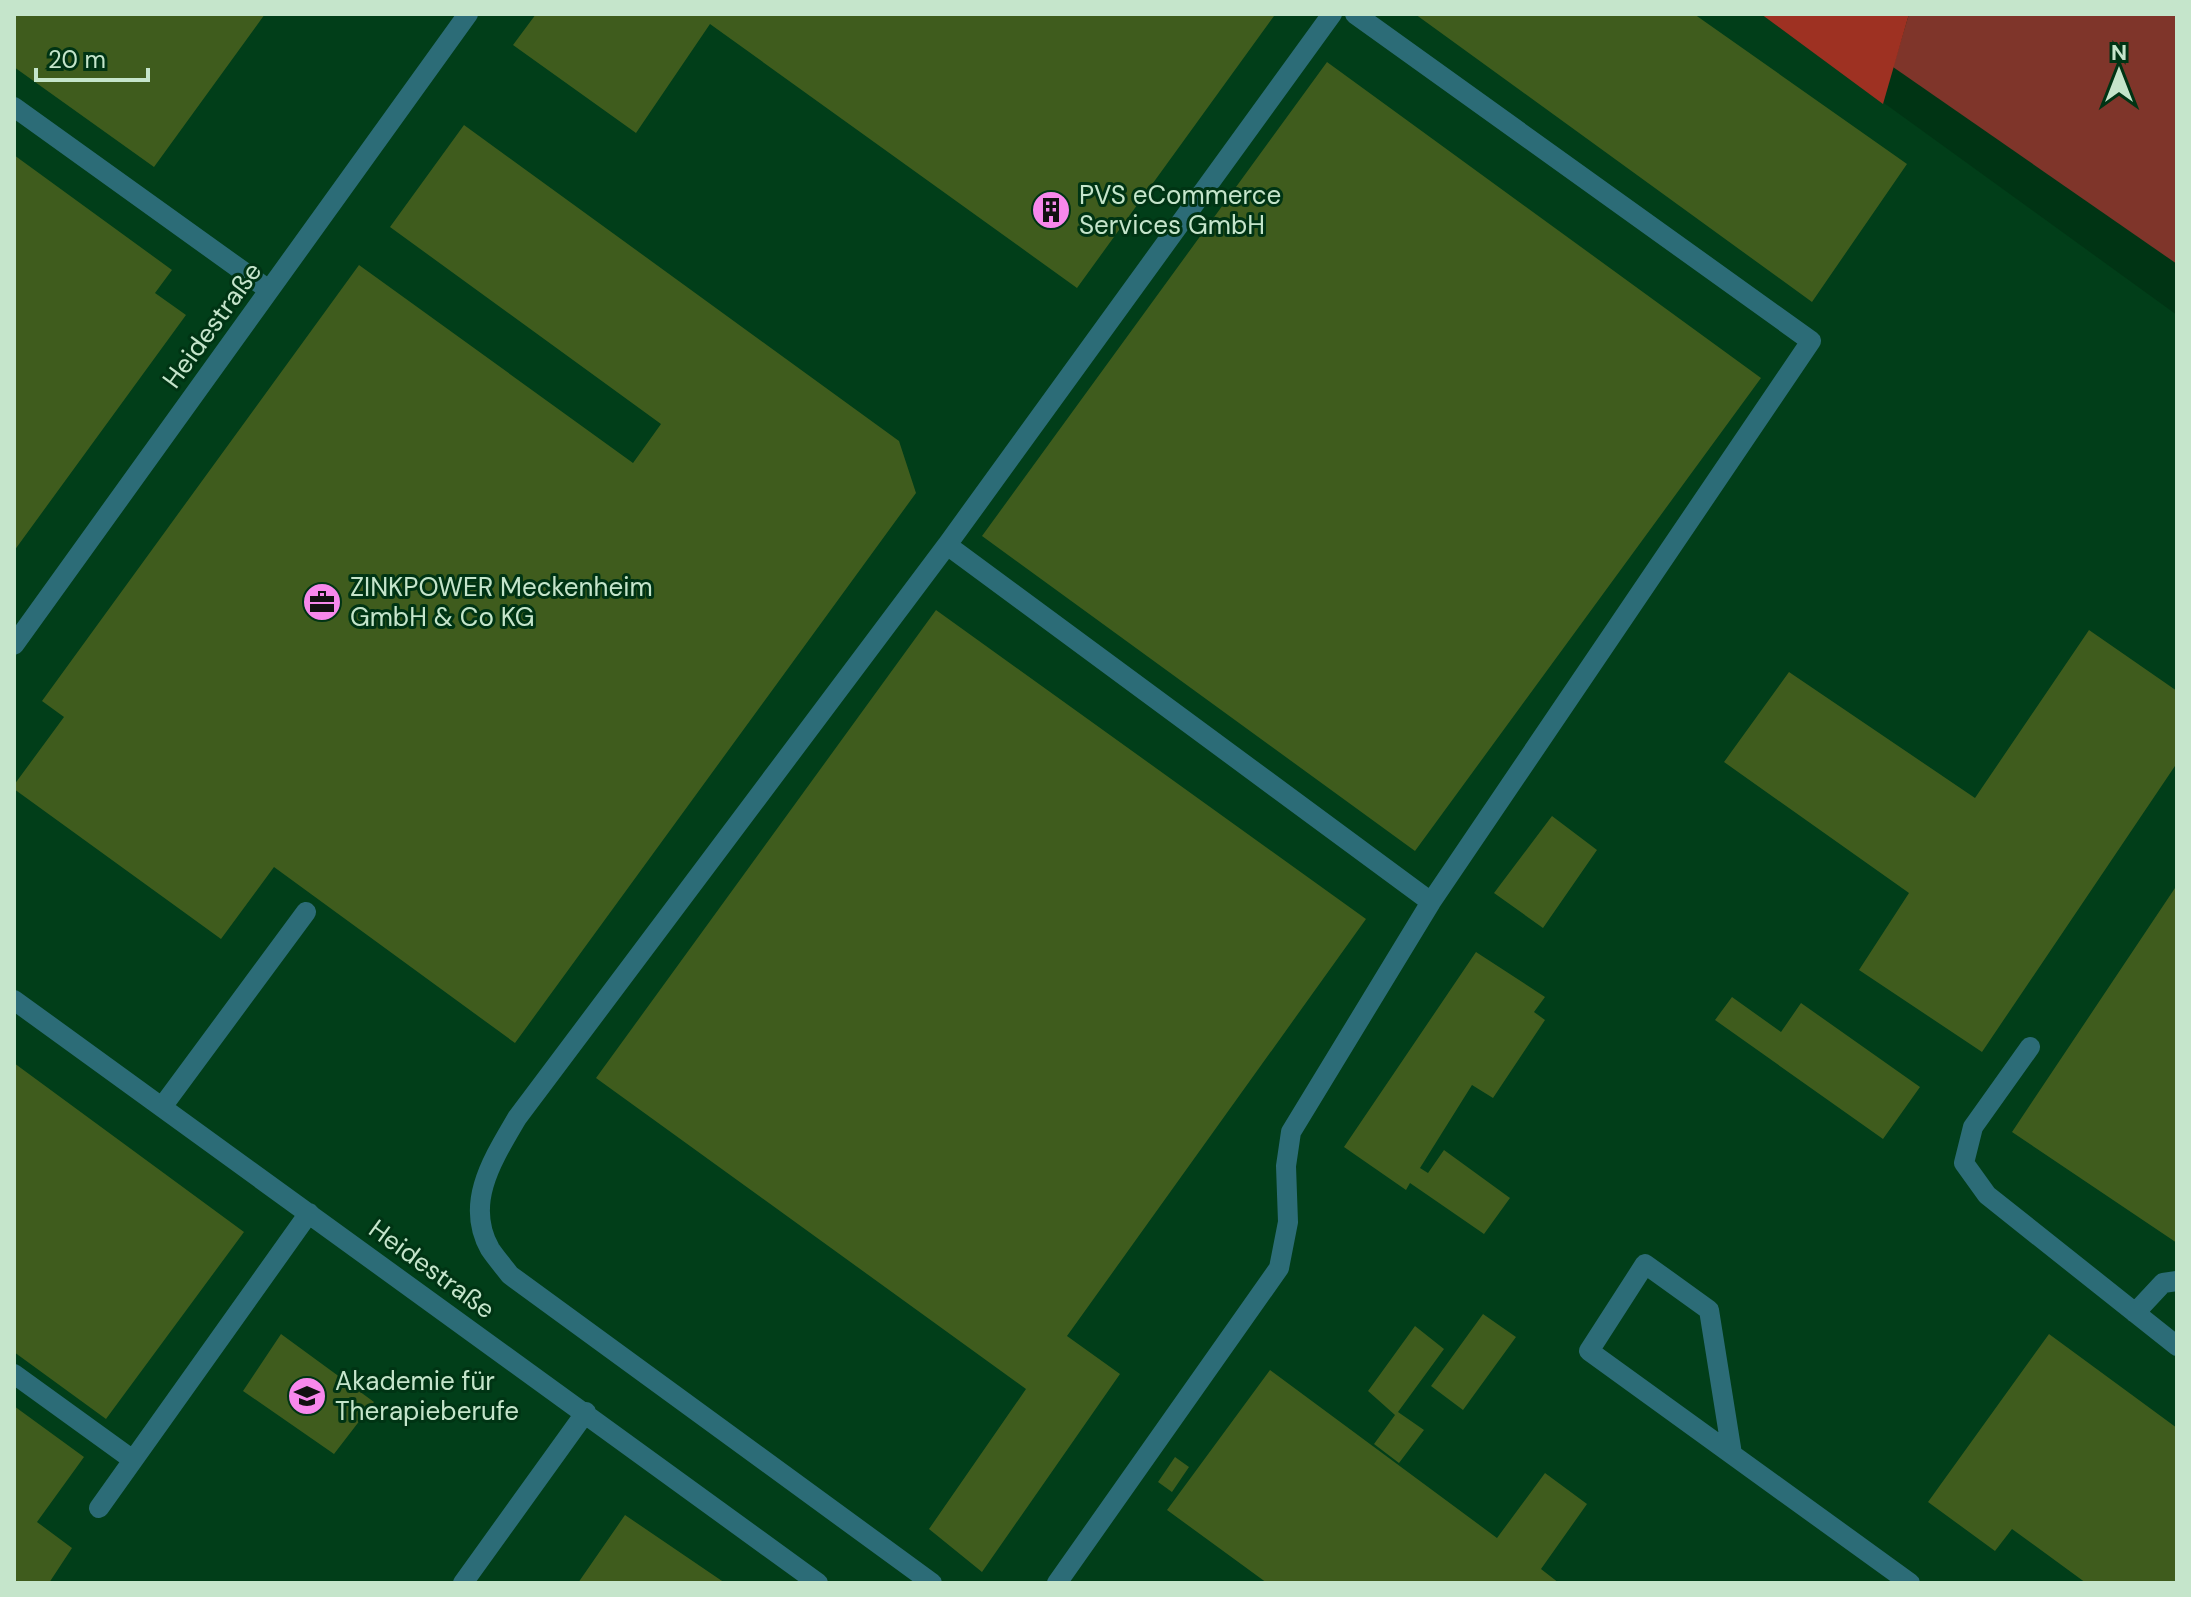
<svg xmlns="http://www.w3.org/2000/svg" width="2191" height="1597" viewBox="0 0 2191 1597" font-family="'DM Sans',sans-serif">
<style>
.built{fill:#013e19}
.green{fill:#7f352a}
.forest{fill:#9e3122}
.building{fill:#3f5c1d}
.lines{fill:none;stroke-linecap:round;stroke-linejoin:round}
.minor{stroke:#2c6c77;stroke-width:20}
.labels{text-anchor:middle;stroke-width:6;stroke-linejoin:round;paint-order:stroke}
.poi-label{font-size:26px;fill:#c5e5cb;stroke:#003414;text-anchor:start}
.street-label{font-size:26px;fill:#c5e5cb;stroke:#003414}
</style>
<rect width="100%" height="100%" fill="#003414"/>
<path class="built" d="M14 14H1761L2177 315V1583H14Z"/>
<path class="green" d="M1909 14H2177V264L1893 67Z"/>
<path class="forest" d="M1761 14H1909L1883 104Z"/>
<path class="building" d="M14 14H265L154 167 14 67Z
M536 14H1270L1274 16 1077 288 710 24 636 133 513 45Z
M1415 14H1694L1907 164 1812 302Z
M1327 62 1761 378 1415 851 982 536Z
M464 125 899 441 916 493 515 1043 274 867 221 939 14 789V785L64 717 42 701 359 265 633 463 661 424 390 227Z
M14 155 172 270 155 293 186 315 14 551Z
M936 610 1366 919 1067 1336 1120 1374 982 1572 929 1529 1026 1389 596 1078Z
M2089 630 2177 691V763L1982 1052 1859 970 1909 893 1724 762 1789 672 1975 798Z
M1552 816 1597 850 1543 928 1494 893Z
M2177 885V1243L2012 1132Z
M1476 952 1545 997 1534 1012 1545 1020 1493 1098 1472 1085 1420 1168 1428 1173 1444 1150 1510 1198 1484 1234 1410 1183 1406 1190 1344 1147Z
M1732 997 1781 1032 1801 1003 1920 1087 1883 1139 1715 1020Z
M14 1063 244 1232 106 1419 14 1352Z
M1483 1314 1516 1337 1463 1410 1431 1386Z
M1415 1326 1444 1349 1398 1412 1424 1430 1399 1463 1374 1444 1395 1415 1368 1391Z
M281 1334 374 1402 334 1454 243 1391Z
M2049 1334 2177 1428V1583H2086L2012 1529 1995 1551 1928 1502Z
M1270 1370 1497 1538 1545 1473 1587 1504 1541 1569 1559 1583H1267L1167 1510Z
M14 1406 84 1457 37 1522 72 1548 49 1583H14Z
M1175 1457 1189 1467 1172 1492 1158 1482Z
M625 1515 725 1583H578Z"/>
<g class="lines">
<path class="minor" d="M1332 14 947 545 1431 902
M14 107 269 290
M14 645 468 14
M14 1000 818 1583
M2030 1047 1973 1127 1964 1163 1987 1195 2177 1346
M162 1107 306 912
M2135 1313 2163 1283 2177 1281
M14 1374 133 1460
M1732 1454 1709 1310 1645 1264 1589 1351 1910 1583
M99 1508 309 1213
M463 1583 586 1412
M932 1583 510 1275C504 1267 496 1258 490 1249 464 1203 493 1159 517 1118L947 545
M1057 1583 1279 1268 1288 1222 1286 1166 1291 1132 1431 902 1811 341 1355 14"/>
</g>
<defs>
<g id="building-disc" transform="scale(2)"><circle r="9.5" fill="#f788ec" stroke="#003414"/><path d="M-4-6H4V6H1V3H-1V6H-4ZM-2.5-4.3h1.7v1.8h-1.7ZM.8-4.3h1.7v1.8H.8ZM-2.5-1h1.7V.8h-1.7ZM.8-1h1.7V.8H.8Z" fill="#111"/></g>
<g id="office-disc" transform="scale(2)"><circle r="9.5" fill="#f788ec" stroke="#003414"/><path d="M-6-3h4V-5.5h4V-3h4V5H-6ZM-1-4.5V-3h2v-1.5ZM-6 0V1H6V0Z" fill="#111"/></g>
<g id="school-disc" transform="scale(2)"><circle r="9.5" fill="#f788ec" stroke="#003414"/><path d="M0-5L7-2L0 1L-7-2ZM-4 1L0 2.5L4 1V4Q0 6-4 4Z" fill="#111"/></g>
</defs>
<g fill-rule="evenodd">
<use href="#building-disc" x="1051" y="210"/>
<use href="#office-disc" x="322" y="602"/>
<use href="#school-disc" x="307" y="1396"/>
</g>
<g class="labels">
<g class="poi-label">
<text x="1079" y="204">PVS eCommerce<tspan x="1079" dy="30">Services GmbH</tspan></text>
<text x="350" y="596">ZINKPOWER Meckenheim<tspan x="350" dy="30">GmbH &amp; Co KG</tspan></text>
<text x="335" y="1390">Akademie für<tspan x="335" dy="30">Therapieberufe</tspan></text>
</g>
<g class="street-label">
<text transform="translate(212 325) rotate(-54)" y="9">Heidestraße</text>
<text transform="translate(432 1269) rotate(36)" y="9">Heidestraße</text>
</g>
</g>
<rect width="2191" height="1597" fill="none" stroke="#c5e5cb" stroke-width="32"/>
<g transform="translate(2119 72)" stroke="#003414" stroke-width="6" paint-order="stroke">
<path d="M0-6L14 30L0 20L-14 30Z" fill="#c5e5cb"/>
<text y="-12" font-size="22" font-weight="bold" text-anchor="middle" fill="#c5e5cb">N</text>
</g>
<path d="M36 68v12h112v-12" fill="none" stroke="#c5e5cb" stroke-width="4"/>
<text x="48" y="68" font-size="24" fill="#c5e5cb" stroke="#003414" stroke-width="6" paint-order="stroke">20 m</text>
</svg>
